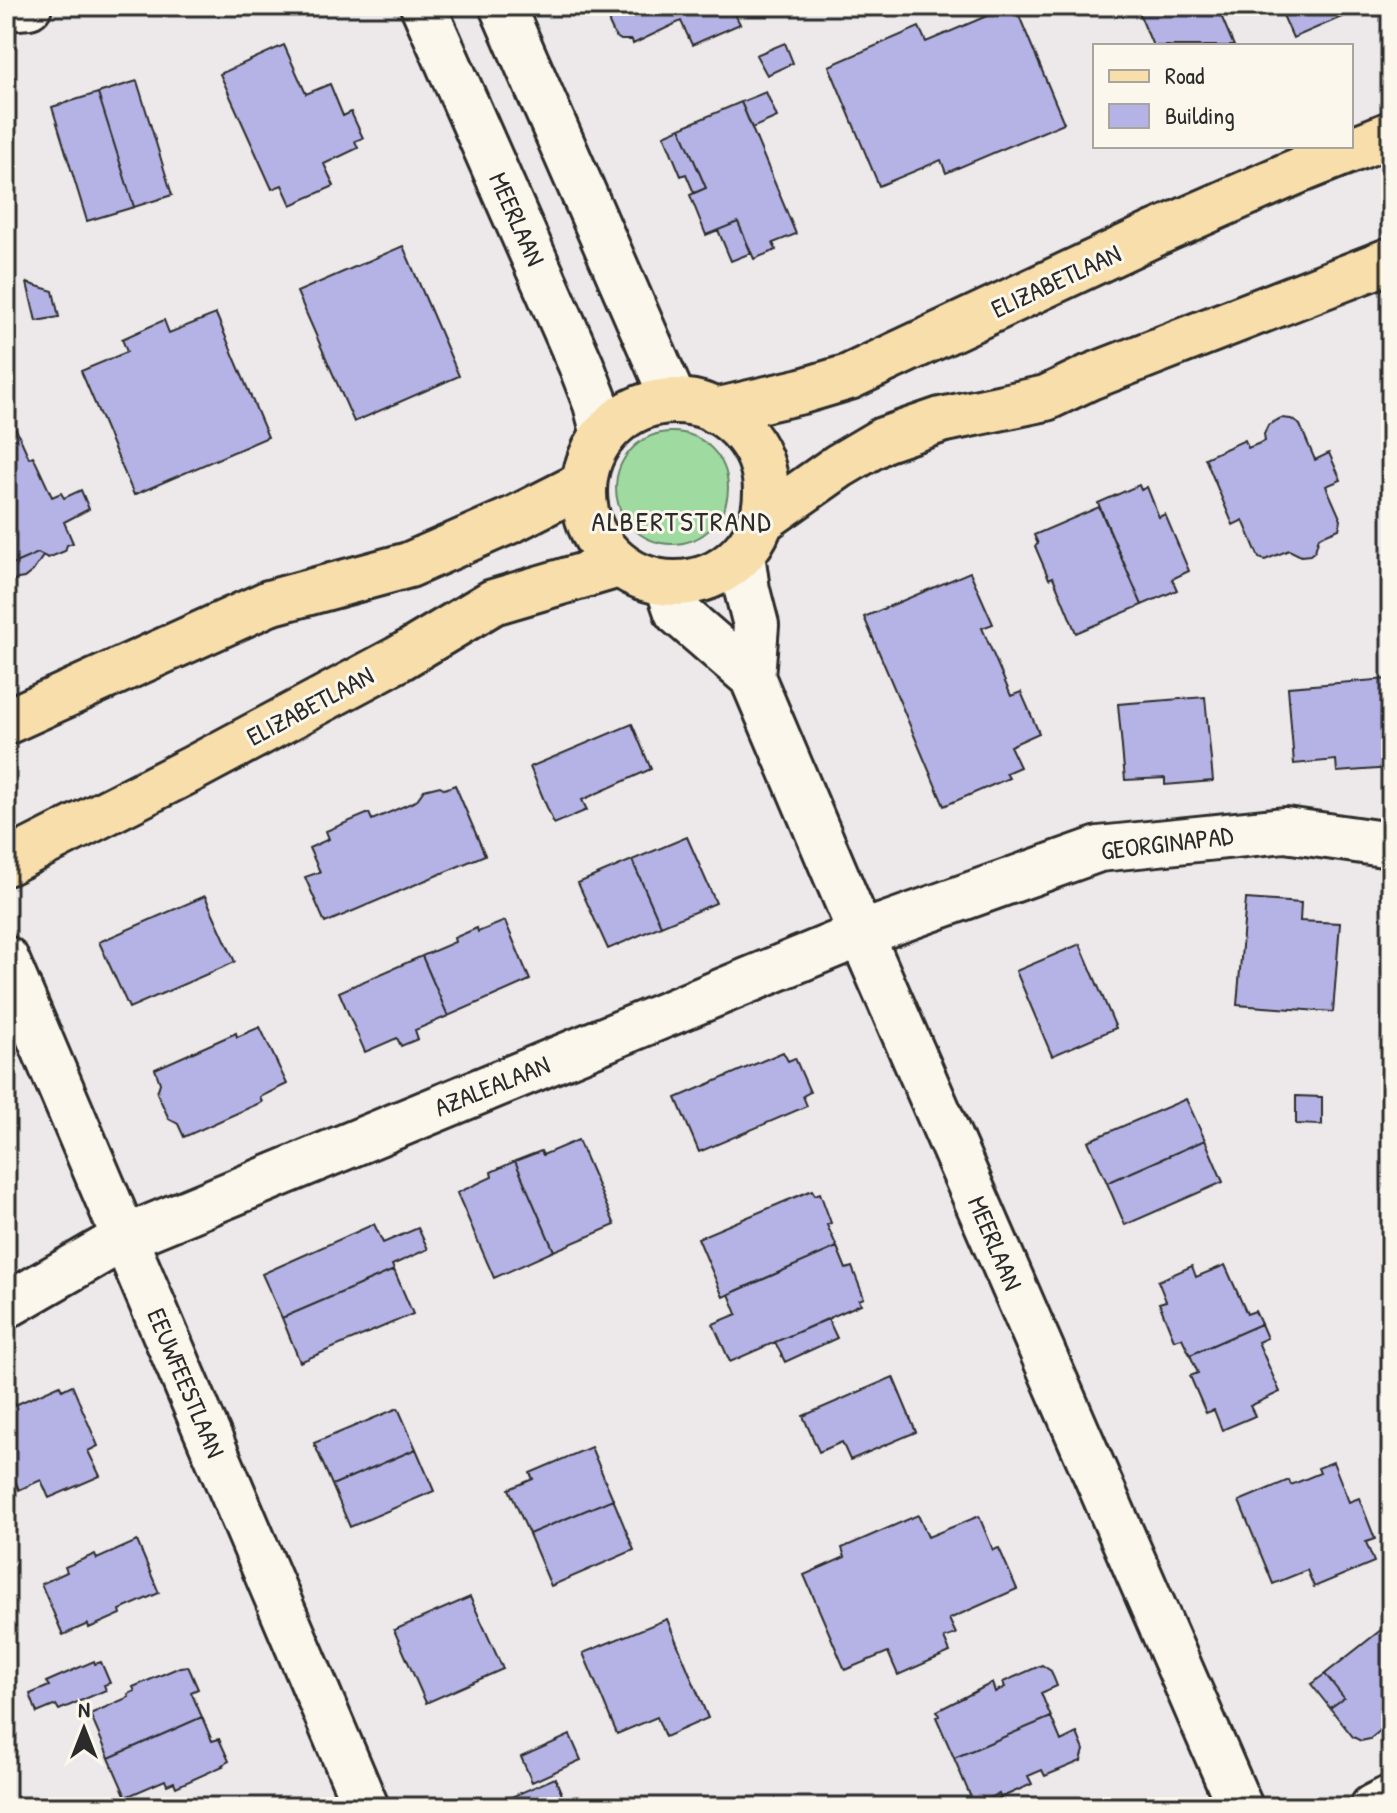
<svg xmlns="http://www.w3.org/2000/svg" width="1397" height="1813" viewBox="0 0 1397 1813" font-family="'Patrick Hand',sans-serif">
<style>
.green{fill:#9fdaa1;stroke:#658266;stroke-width:2}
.building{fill:#b5b3e5;stroke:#2b2b2b;stroke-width:2}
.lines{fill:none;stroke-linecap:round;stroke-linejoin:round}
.minor-casing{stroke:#2b2b2b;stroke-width:50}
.major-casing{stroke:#2b2b2b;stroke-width:50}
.minor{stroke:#fbf7ec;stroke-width:44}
.major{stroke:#f8deab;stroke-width:44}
.labels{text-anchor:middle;stroke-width:6;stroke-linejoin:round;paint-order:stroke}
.street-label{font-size:26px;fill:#2b2b2b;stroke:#fbf7ec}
.neighbourhood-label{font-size:28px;letter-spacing:2px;fill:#2b2b2b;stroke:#fbf7ec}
</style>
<rect width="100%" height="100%" fill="#ede9eb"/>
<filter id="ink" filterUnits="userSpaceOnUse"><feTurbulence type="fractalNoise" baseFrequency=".0125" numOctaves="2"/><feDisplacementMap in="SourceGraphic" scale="16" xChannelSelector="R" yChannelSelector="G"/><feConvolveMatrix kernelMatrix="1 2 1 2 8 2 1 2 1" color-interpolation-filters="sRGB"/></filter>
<g filter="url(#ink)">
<path class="green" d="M616 488a56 56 0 1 1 112 0a56 56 0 1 1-112 0Z"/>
<path class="building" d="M731 6 740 24 692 45 681 21 633 44 632 40H621L615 36 609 23 610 15 617 6Z
M1010 6H1015L1064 123 946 173 941 160 879 186 829 66 919 27 926 42Z
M1136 6H1217L1234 46H1153Z
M1279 6H1339L1344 16 1293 38Z
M785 43 793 63 767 75 756 55Z
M284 45 306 94 330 84 343 116 351 112 363 138 355 141 358 148 324 164 334 186 291 205 282 185 272 189 220 74Z
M137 81 172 195 134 207 98 93Z
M766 92 777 117 752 128 741 102Z
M98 93 134 207 87 221 52 107Z
M741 102 796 234 773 243 776 250 754 259 738 222 706 235 690 195 706 188 680 128Z
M680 128 706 188 694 193 686 174 681 176 664 135Z
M738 222 751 253 731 261 718 230Z
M403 246 459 376 354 422 297 292Z
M27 283 53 291 59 317 36 321Z
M216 314 268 437 134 495 81 371 127 352 122 339 164 320 169 333Z
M1281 418 1291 419 1300 425 1315 460 1329 453 1341 480 1326 486 1341 520 1339 529 1319 537 1315 551 1310 555 1301 556 1289 550 1265 560 1259 558 1243 520 1233 525 1205 458 1245 440 1248 448 1265 441 1264 434 1268 425Z
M16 429 29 458 33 456 52 497 61 493 64 498 81 490 89 509 64 522 73 543 67 545 65 551 48 558 38 553 6 567V433Z
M1139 485 1141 490 1147 487 1159 517 1165 514 1189 571 1172 579 1177 590 1142 605 1098 503Z
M1099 507 1142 605 1076 633 1053 577 1049 579 1035 546 1038 544 1034 535Z
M38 553 43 556 33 571 24 578 6 581V567Z
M970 572 993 624 982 628 1011 696 1021 692 1039 733 1010 746 1020 767 1006 773 1009 778 944 806 864 617Z
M1388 679 1391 768 1337 772 1336 760 1294 764 1288 687Z
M1205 697 1213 781 1165 785V778L1125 780 1118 704Z
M632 724 651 769 582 800 587 810 554 824 530 767Z
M455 785 485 855 325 923 305 877 320 872 309 848 329 839 326 831 369 813 372 820 416 801 424 790 440 786 445 789Z
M687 837 716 903 661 926 632 860Z
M632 860 661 926 608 949 578 883Z
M205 896 235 962 129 1008 99 942Z
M1246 899 1301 903 1300 921 1340 923 1333 1012 1237 1005Z
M505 921 530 980 448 1016 422 956 455 942 454 938 477 928 478 932Z
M1080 944 1116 1028 1052 1056 1016 971Z
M422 956 448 1016 415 1030 418 1039 401 1046 397 1038 365 1052 339 992Z
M260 1027 287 1084 260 1097 262 1102 184 1137 178 1124 169 1119 157 1093 160 1083 155 1069 236 1033 237 1037Z
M783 1052 788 1061 795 1058 810 1092 803 1096 807 1106 699 1152 676 1098Z
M1296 1096 1322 1097V1125L1296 1124Z
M1186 1099 1205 1140 1107 1183 1088 1141Z
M578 1140 615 1225 554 1251 515 1161 541 1151 543 1155Z
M1205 1140 1223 1182 1125 1225 1107 1183Z
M515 1161 554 1251 494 1278 457 1193 492 1177 491 1172Z
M812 1190 815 1195 820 1193 831 1223 827 1225 837 1247 723 1297 698 1238Z
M374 1224 383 1243 418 1228 428 1249 392 1265 394 1270 282 1318 262 1274Z
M837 1247 846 1269 852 1267 864 1298 859 1300 861 1304 730 1362 713 1324 737 1314 729 1294Z
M1225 1265 1247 1314 1255 1311 1261 1324 1190 1355 1182 1338 1174 1340 1159 1303 1166 1301 1158 1281 1192 1266 1196 1277Z
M394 1270 413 1314 300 1362 282 1318Z
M828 1319 837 1338 785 1362 775 1342Z
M1261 1324 1267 1338 1258 1342 1280 1392 1250 1406 1255 1416 1222 1430 1214 1410 1206 1413 1190 1376 1198 1373 1190 1355Z
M893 1377 916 1432 850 1460 842 1442 819 1452 803 1416Z
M60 1385 62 1390 72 1385 98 1446 88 1451 100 1476 49 1498 41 1480 19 1490 6 1459V1409Z
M398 1408 416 1449 332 1485 314 1443Z
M591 1447 613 1499 529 1534 509 1489 533 1479 530 1473Z
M416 1449 434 1491 350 1527 332 1485Z
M1333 1462 1349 1502 1359 1498 1375 1539 1366 1542 1374 1562 1314 1587 1307 1570 1273 1584 1239 1501 1289 1480 1291 1485 1320 1473 1318 1468Z
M613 1499 634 1550 551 1586 529 1534Z
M918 1515 928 1537 979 1516 993 1550 999 1548 1017 1589 949 1619 956 1634 944 1638 950 1652 898 1675 888 1652 845 1670 804 1575 845 1557 842 1548Z
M137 1541 159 1593 120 1610 121 1614 89 1628 88 1624 63 1635 41 1584 67 1572 65 1567 95 1554 97 1559Z
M470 1597 503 1669 426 1703 394 1630Z
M667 1619 708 1718 665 1737 657 1717 617 1734 583 1653Z
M1391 1622V1722L1370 1739 1361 1741 1353 1737 1330 1708 1344 1698 1325 1674Z
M94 1661 95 1664 101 1662 110 1683 104 1685 106 1690 59 1710 56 1705 37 1713 30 1694 49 1686 46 1682Z
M1042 1665 1051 1671 1057 1686 1041 1693 1051 1717 954 1758 936 1717 939 1716 937 1711 992 1683 995 1692 1005 1687 1003 1682Z
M188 1666 198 1689 191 1692 202 1717 109 1758 90 1714 129 1697 128 1694 135 1691 133 1687 180 1667Z
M1325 1674 1344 1698 1330 1708 1311 1684Z
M202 1717 212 1741 219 1739 229 1761 222 1765 223 1766 176 1787 174 1782 167 1785 165 1780 126 1797 109 1758Z
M1051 1717 1061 1741 1077 1733 1084 1750 1081 1761 1045 1776 1042 1770 1028 1776 1032 1784 1000 1798 999 1794 979 1803 977 1798 972 1800 954 1758Z
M570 1735 581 1760 532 1782 521 1757Z
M555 1778 567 1807H488Z"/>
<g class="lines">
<g class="minor-casing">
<path id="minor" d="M423 6 581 365 596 404 604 435
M502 6 674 401
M6 8 29 6
M742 554 747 590 756 625 752 677 861 934 1240 1807
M667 583 677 612 752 677
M6 959 366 1807
M6 1306 124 1238 861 934 1099 849 1285 830 1391 845
M1373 1807 1391 1798"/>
</g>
<g class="major-casing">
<path id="major" d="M584 492a91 91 0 1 1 182 0a91 91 0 1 1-182 0Z
M715 411 802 391 849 377 1152 235 1293 173 1391 134
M761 521 839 466 883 440 941 420 1046 398 1090 377 1391 260
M6 722 269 603 409 565 514 519 581 485
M6 863 194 768 398 659 493 602 619 565"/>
</g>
<use href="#minor" class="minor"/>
<use href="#major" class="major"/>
</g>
</g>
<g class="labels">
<g class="street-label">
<text transform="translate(517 219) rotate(66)" y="9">MEERLAAN</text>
<text transform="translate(1056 281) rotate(-25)" y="9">ELIZABETLAAN</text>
<text transform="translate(310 706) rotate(-28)" y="9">ELIZABETLAAN</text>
<text transform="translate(1167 843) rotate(-7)" y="9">GEORGINAPAD</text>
<text transform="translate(492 1086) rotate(-22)" y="9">AZALEALAAN</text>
<text transform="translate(995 1243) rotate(67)" y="9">MEERLAAN</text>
<text transform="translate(186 1383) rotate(67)" y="9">EEUWFEESTLAAN</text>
</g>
<g class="neighbourhood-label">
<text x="682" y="531">ALBERTSTRAND</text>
</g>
</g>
<rect width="1397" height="1813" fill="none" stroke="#fbf7ec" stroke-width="32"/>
<rect x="16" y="16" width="1365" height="1781" fill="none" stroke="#2b2b2b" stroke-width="3" filter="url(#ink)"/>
<rect x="1093" y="44" width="260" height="104" fill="#fbf7ec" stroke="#a8a59f" stroke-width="2"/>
<rect x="1109" y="70" width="40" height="12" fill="#f8deab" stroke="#a8a59f" stroke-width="2"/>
<text x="1165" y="84" font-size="24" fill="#2b2b2b">Road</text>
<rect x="1109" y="104" width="40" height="24" fill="#b5b3e5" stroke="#a8a59f" stroke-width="2"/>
<text x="1165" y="124" font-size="24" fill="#2b2b2b">Building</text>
<g transform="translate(84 1729)" stroke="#fbf7ec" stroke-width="6" paint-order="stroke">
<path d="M0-6L14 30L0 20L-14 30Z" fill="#2b2b2b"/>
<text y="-12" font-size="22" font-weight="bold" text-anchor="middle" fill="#2b2b2b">N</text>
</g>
</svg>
